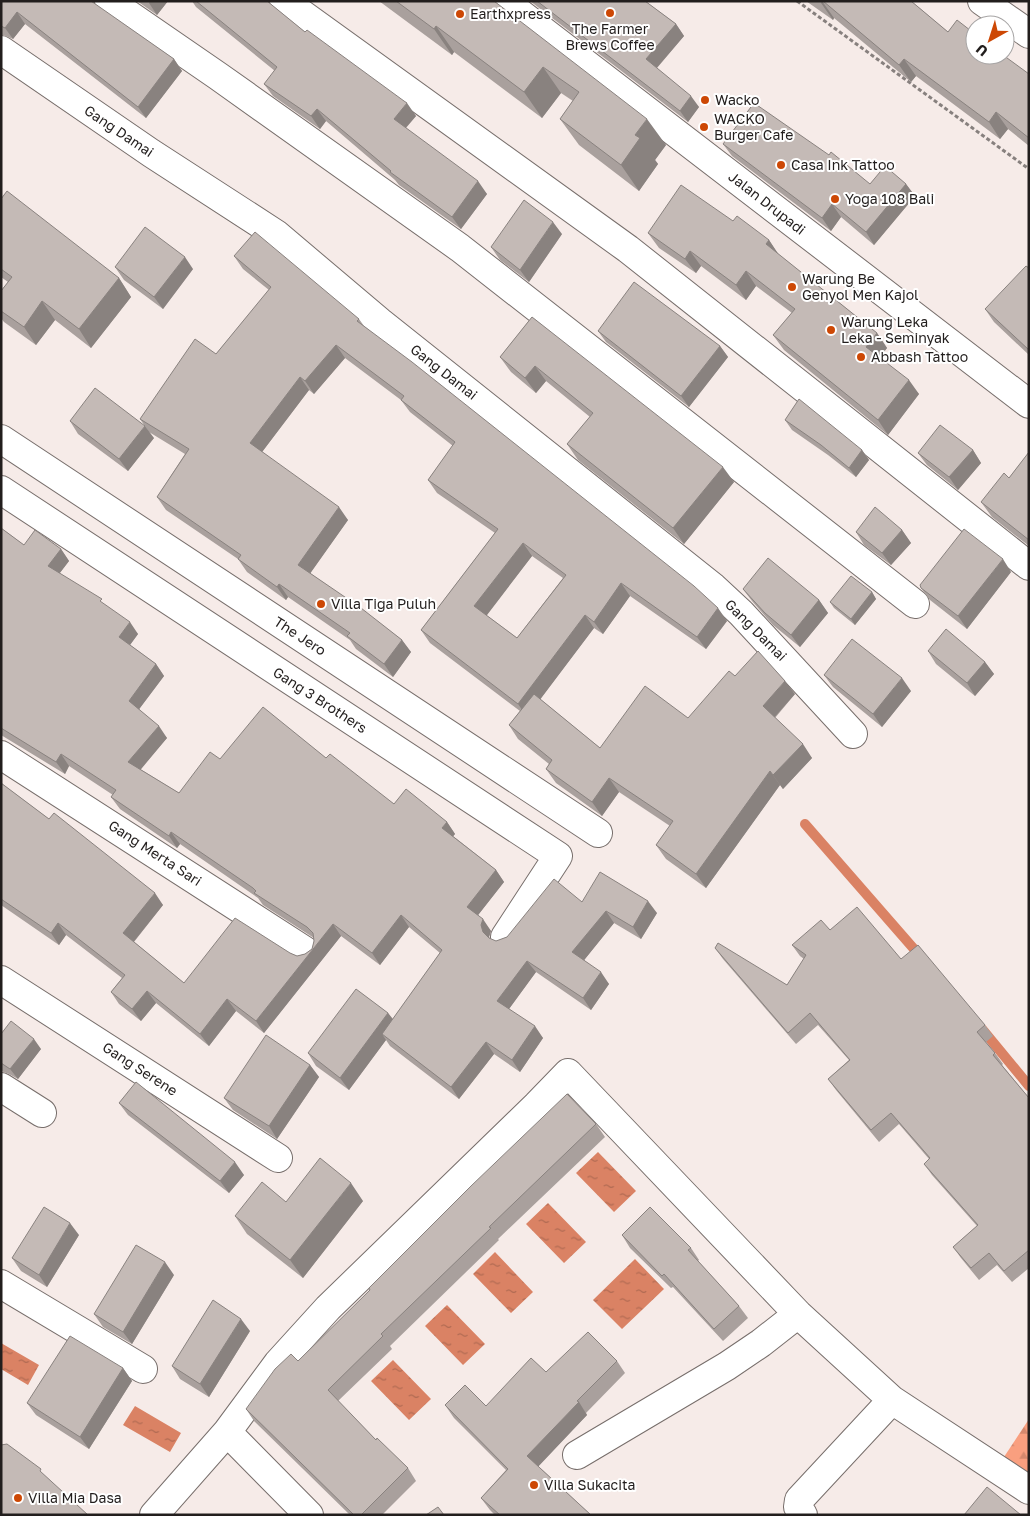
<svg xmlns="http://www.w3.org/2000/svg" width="1030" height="1516" viewBox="0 0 1030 1516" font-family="'Golos Text',sans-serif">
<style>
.forest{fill:url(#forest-firs)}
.water{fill:url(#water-ripples)}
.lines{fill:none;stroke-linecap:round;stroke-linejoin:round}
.stream{stroke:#da8264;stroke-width:10}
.minor-casing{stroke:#776e6b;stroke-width:30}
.path{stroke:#87807e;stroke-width:3;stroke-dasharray:4 2.5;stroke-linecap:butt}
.minor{stroke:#fff;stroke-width:28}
.wall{fill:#a9a09d;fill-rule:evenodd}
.shaded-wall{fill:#89827f}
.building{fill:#c4bab6;stroke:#89827f;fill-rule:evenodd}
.poi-dot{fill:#cd4805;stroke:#fff;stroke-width:2}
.labels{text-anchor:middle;stroke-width:4;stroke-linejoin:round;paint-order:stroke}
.poi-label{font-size:14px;fill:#221e1d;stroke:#fff;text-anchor:start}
.street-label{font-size:14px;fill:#221e1d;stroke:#fff}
</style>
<defs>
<pattern id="forest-firs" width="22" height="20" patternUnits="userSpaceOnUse" patternTransform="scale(1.25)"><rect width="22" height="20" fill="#f99f7f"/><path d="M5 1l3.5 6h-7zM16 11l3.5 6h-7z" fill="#d5886d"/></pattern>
<pattern id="water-ripples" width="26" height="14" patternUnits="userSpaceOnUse" patternTransform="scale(1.25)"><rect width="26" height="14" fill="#da8264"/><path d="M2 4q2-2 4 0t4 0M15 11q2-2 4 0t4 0" fill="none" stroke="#b06a52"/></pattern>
</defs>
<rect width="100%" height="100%" fill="#f6ebe8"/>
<path class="forest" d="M1029 1419V1478L1002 1460Z"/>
<path class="water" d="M598 1152 636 1191 614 1212 576 1173Z
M548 1203 586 1242 564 1263 526 1224Z
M495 1252 533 1292 511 1313 473 1274Z
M635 1259 664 1289 622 1329 593 1300Z
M447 1305 485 1344 463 1365 425 1326Z
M1 1343 39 1365 28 1385 1 1369Z
M393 1360 431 1399 409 1420 371 1381Z
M135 1406 181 1433 170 1452 123 1425Z"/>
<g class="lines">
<path class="stream" d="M805 824 921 957
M982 1029 1029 1086"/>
<g class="minor-casing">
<path id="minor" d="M109 1 218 76 460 248 915 604
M284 1 628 249 1029 566
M504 1 1029 404
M982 1 1029 34
M1 50 151 153 276 234 380 322 713 587 741 613 853 734
M1 439 598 833
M1 490 558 856 505 937
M1 755 307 952
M1 980 278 1158
M1 1087 42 1113
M1 1284 143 1369
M227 1432 309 1515
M577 1455 727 1366 761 1343 798 1314
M154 1515 227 1432 278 1363 328 1308 537 1105 568 1073 798 1314 892 1400 1029 1490
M803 1515 798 1507 799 1500 892 1400"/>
</g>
<path class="path" d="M797 1 1029 169"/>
<use href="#minor" class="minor"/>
</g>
<path class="wall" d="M1 1H94V4L174 59 182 71 146 118 25 24 13 39 3 35H1Z
M137 1H168L157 15Z
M192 1H267L305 32 416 116 406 128 487 194 461 229 399 185 395 180 326 121 320 129 273 96 264 84 275 71 196 7Z
M379 1H494L666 145 655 160 658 164 639 191 579 145 560 119 573 101 561 93 542 118 454 52 452 55Z
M530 1H645L676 24 684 36 657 68 699 107 688 122Z
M806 1H911L948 32 1029 74V146L1008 129 1000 139 916 76 911 82 834 18 833 20Z
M723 144 870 184H906L915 196 874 245 841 217 831 231 732 156Z
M1 199 119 278 131 297 91 348 55 320 36 345 4 322 1 318V291L8 282 1 277Z
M733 221 769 240 778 254 877 333 887 348 880 357 919 394 888 435 784 350 773 335 792 313 756 286 746 300 701 266 696 273 659 248 648 233Z
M562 234 529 282 500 260 491 247Z
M234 256 359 319 364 326 727 621 706 649 630 596 603 634 594 628 540 699 600 748 688 718 735 676 795 694 775 718 812 758 783 789 780 785 706 888 666 859 656 845 670 826 619 792 602 816 556 783 546 769 549 764 518 739 509 725 520 711 430 643 421 630 495 533 437 493 428 480 453 446 410 412 401 400 345 358 314 394 309 390 262 452 348 520 310 573 402 640 411 652 393 677 356 649 350 640 288 597 286 600 247 572 238 559 166 510 157 497 185 454 149 432 140 419 216 354 269 290 243 269ZM532 556 563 578 517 638 486 615Z
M115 267 193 269 163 309 124 280Z
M1029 268V355L994 322 985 309Z
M532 317 734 482 684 544 578 460 567 444 590 417 546 381 536 393 511 372 500 357Z
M598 331 720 346 728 357 689 407 606 342Z
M785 420 862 450 869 460 856 477 828 455 792 430Z
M70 421 154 438 128 471 78 434Z
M973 450 981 463 958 490 927 465 918 453Z
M1029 452V546L992 517 981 502 1009 478Z
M1 528 24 545 61 549 69 561 59 574 106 606 138 634 130 645 156 664 164 676 139 709 167 738 140 769 179 793 220 759 326 758 394 804 447 822 455 834 453 836 496 870 504 882 478 915 491 931 489 937 490 939 496 941 507 937 582 902 657 913 641 939 614 923 584 960 609 984 591 1010 536 972 509 1009 543 1038 520 1072 494 1054 459 1099 390 1046 386 1040 349 1090 316 1066 308 1053 388 1013 393 1019 440 953 409 927 380 965 341 936 264 1033 236 1011 209 1046 156 1003 141 1021 119 1004 111 992 122 978 66 935 59 945 1 905V783L163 905 134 942 184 983 290 953 297 956 305 954 312 949 314 941V938L263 905 258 898 180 844 177 848 120 809 111 797 113 795 69 766 65 774 1 735Z
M902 530 911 543 891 565 864 545 856 532Z
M1011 572 967 629 930 600 921 588Z
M743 589 819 600 828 613 800 647 773 625 752 601Z
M872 592 876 599 855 625 834 608 830 602Z
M928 651 985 662 994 674 975 696 936 664Z
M824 675 911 691 882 727 833 687Z
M830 930 901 959 985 1025 993 1036 986 1042 995 1053 1003 1064 1002 1065 1029 1098V1268L1012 1282 997 1265 979 1280 961 1258 953 1247 977 1226 932 1175 924 1164 929 1159 899 1124 879 1142 836 1090 828 1079 849 1060 818 1025 796 1044 723 959 715 948 787 985 804 959 800 956 792 945Z
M1 1034 41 1049 18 1079 9 1074 1 1071Z
M310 1065 319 1077 277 1139 233 1110 224 1098Z
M119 1103 244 1175 229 1193 128 1115Z
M596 1124 605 1137 498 1239 499 1240 390 1346 392 1349 338 1401 376 1440 408 1468 416 1481 382 1515H350L254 1421 246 1409 298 1361 370 1291Z
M363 1201 303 1278 247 1234 235 1216 286 1202Z
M79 1235 47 1287 21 1271 12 1258Z
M622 1235 691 1248 699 1260 698 1261 739 1306 748 1318 723 1341 673 1287 671 1288 630 1248Z
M174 1275 132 1344 103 1327 94 1314Z
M250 1331 209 1397 180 1379 172 1366Z
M617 1361 625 1373 586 1413 587 1415 538 1466 591 1515H495L490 1510 481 1498 506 1470 454 1418 445 1405 486 1406 546 1372Z
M123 1368 132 1381 89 1449 36 1415 27 1403Z"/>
<path class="shaded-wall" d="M150 1H168L157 15 149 3Z
M822 1 834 18 833 20 821 3Z
M17 12 25 24 13 39 5 28Z
M676 24 684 36 654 71 646 59Z
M436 26 454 52 452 55 434 29Z
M174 59 182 71 146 118 138 107Z
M904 59 916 76 911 82 899 65Z
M543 67 561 93 542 118 524 92Z
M691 96 699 107 688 122 680 111Z
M407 103 416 116 402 132 394 119Z
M317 109 326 121 320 129 311 116Z
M996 112 1008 129 1000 139 989 122Z
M647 119 666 145 655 160 658 164 639 191 621 165 635 135Z
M478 181 487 194 461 229 452 217Z
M906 184 915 196 874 245 866 232Z
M832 204 841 217 831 231 822 218Z
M553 222 562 234 529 282 520 270Z
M769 240 779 255 766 244Z
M690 251 701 266 696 273 685 259Z
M185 257 193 269 163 309 154 297Z
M746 271 756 286 746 300 736 285Z
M119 278 131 297 91 348 79 329Z
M42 301 55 320 36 345 24 327Z
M877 333 887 348 877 361 866 347Z
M336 345 345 358 314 394 305 381Z
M720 346 728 357 689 407 681 396Z
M535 366 546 381 536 393 525 378Z
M300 377 309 390 259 456 250 443Z
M909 380 919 394 888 435 878 420Z
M145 426 154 438 128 471 119 459Z
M862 450 869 460 856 477 849 468Z
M973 450 981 463 958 490 949 477Z
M723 467 734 482 684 544 673 528Z
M339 507 348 520 307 578 298 565Z
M902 530 911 543 891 565 882 553Z
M523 543 532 556 484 619 474 606Z
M61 549 69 561 56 578 48 566Z
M1003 559 1011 572 967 629 958 616Z
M621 583 630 596 603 634 594 622Z
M279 584 288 597 286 600 277 587Z
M872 592 876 599 855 625 851 619Z
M819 600 828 613 800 647 791 635Z
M718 608 727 621 706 649 697 637Z
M585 615 594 628 527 717 518 704Z
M130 622 138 634 127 649 119 637Z
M402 640 411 652 393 677 384 664Z
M985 662 994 674 975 696 967 683Z
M156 664 164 676 137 712 129 701Z
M902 678 911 691 882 727 873 714Z
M785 681 795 694 772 720 763 706Z
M159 726 167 738 137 774 128 762Z
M803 744 812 758 783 789 773 775Z
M61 754 69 766 65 774 56 762Z
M770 771 780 785 706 888 696 874Z
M609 778 619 792 602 816 592 802Z
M447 822 455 834 450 840 442 828Z
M171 832 180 844 177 848 169 836Z
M496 870 504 882 475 919 467 907Z
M155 893 163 905 131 945 123 933Z
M648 901 657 913 641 939 633 927Z
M606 911 614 923 581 964 572 952Z
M401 915 409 927 380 965 372 953Z
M483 919 491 931 489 937 491 944 483 932 481 925Z
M58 923 66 935 59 945 51 933Z
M333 924 341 936 264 1033 256 1021Z
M527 961 536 972 506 1013 497 1001Z
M601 972 609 984 591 1010 583 998Z
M147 991 156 1003 141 1021 132 1009Z
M227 999 236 1011 209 1046 200 1034Z
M388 1013 397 1025 382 1034 386 1040 349 1090 340 1078Z
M535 1026 543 1038 520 1072 512 1060Z
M34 1039 41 1049 18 1079 10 1069Z
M486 1042 494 1054 459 1099 451 1087Z
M310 1065 319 1077 277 1139 269 1126Z
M235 1162 244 1175 229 1193 220 1181Z
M351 1183 363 1201 303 1278 290 1260Z
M70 1223 79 1235 47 1287 39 1275Z
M165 1262 174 1275 132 1344 123 1332Z
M241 1319 250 1331 209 1397 200 1384Z
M123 1368 132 1381 89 1449 80 1437Z
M579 1402 587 1415 536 1469 527 1456Z"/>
<path class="building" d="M1 1H91L174 59 138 107 17 12 5 28 1 26Z
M196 1H267L305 32 307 30 404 101 407 103 394 119 478 181 452 217 390 172 391 171 317 109 311 116 264 84 277 67Z
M396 1H494L647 119 635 135 640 138 621 165 560 119 579 92 543 67 524 92 436 26 434 29Z
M537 1H645L676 24 646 59 691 96 680 111Z
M823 1H911L948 32 957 20 975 34V55H1003L1029 74V138L996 112 989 122 904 59 899 65Z
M754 103 829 155 831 152 870 184 885 166 906 184 866 232 832 204 822 218 723 144Z
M681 185 733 221 737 216 769 240 766 244 877 333 866 347 909 380 878 420 773 335 795 309 746 271 736 285 690 251 685 259 648 233Z
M7 191 119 278 79 329 42 301 24 327 1 311V291L12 277 1 269V199Z
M524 200 553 222 520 270 491 247Z
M145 227 185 257 154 297 115 267Z
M255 232 359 319 357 321 412 362 694 586 718 608 697 637 621 583 594 622 585 615 518 704 421 630 498 529 428 480 455 442 401 400 404 396 336 345 305 381 300 377 250 443 339 507 298 565 361 608 402 640 384 664 347 636 350 633 279 584 277 587 238 559 241 555 157 497 189 449 140 419 195 339 216 354 271 287 234 256ZM523 543 566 575 517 638 474 606Z
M1026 266 1029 268V350L985 309Z
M634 282 720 346 681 396 598 331Z
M532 317 723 467 673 528 567 444 593 413 535 366 525 378 500 357Z
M95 388 145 426 119 459 70 421Z
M799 399 862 450 849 468 821 445 785 420Z
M940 425 973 450 949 477 918 453Z
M1029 452V540L981 502 1004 473 1009 478Z
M875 507 902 530 882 553 856 532Z
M1 528 24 545 35 530 61 549 48 566 102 599 100 601 130 622 119 637 156 664 129 701 159 726 128 762 179 793 210 752 220 759 263 707 326 758 330 754 394 804 406 789 447 822 442 828 496 870 467 907 483 919 481 925 483 932 489 938 496 941 507 937 554 879 582 902 600 872 648 901 633 927 606 911 572 952 601 972 583 998 527 961 497 1001 535 1026 512 1060 486 1042 451 1087 382 1034 442 950 401 915 372 953 333 924 256 1021 227 999 200 1034 147 991 132 1009 111 992 125 975 58 923 51 933 1 899V783L49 819 54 813 155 893 123 933 184 983 235 918 290 953 297 956 305 954 312 949 314 941 313 933 307 927 254 893 256 891 253 888 171 832 169 836 111 797 116 790 61 754 56 762 1 728Z
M964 529 1003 559 958 616 921 588 920 585Z
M768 558 819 600 791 635 765 613 743 589Z
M851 576 872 592 851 619 830 602Z
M946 629 985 662 967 683 928 651Z
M852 639 902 678 873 714 824 675Z
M758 651 785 681 763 706 803 744 773 775 770 771 696 874 656 845 673 821 609 778 592 802 546 769 552 760 509 725 534 694 600 748 645 686 688 718 729 671 735 676Z
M857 907 901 959 918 945 985 1025 977 1032 995 1053 993 1055 1029 1098V1250L1004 1271 989 1253 971 1268 953 1247 978 1225 924 1164 930 1158 891 1113 871 1130 828 1079 850 1060 810 1013 788 1033 715 948 718 943 787 985 806 955 792 945 821 920 830 930Z
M356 989 388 1013 340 1078 308 1053Z
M11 1021 34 1039 10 1069 1 1063V1034Z
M266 1035 310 1065 269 1126 224 1098Z
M136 1082 235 1162 220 1181 119 1103Z
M567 1094 596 1124 489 1227 491 1228 381 1334 383 1336 328 1390 376 1440 377 1438 408 1468 361 1515H354L246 1409 275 1369 291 1354 298 1361 370 1290 369 1288 471 1186Z
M320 1158 351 1183 290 1260 235 1216 262 1182 286 1202Z
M44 1207 70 1223 39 1275 12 1258Z
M650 1207 691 1248 688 1250 739 1306 714 1329 664 1274 662 1276 622 1235Z
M136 1245 165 1262 123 1332 94 1314Z
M213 1300 241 1319 200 1384 172 1366Z
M588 1332 617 1361 577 1401 579 1402 527 1456 591 1515H500L481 1498 508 1469 445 1405 465 1385 486 1406 531 1358 546 1372Z
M70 1336 123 1368 80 1437 27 1403Z
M7 1444 41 1469 40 1471 88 1515H1V1445Z
M987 1487 1021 1515H964Z
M438 1507 444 1515H426Z"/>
<g class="poi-dot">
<circle cx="610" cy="13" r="5"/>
<circle cx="460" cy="14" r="5"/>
<circle cx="705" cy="100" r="5"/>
<circle cx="704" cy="127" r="5"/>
<circle cx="781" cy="165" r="5"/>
<circle cx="835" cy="199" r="5"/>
<circle cx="792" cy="287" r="5"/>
<circle cx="831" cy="330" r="5"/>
<circle cx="861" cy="357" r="5"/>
<circle cx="321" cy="604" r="5"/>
<circle cx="534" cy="1485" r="5"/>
<circle cx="18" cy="1498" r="5"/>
</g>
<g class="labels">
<g class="poi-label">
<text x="470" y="19">Earthxpress</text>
<text x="610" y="34" text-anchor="middle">The Farmer<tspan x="610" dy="16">Brews Coffee</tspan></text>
<text x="715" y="105">Wacko</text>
<text x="714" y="124">WACKO<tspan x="714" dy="16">Burger Cafe</tspan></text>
<text x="791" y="170">Casa Ink Tattoo</text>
<text x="845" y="204">Yoga 108 Bali</text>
<text x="802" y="284">Warung Be<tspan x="802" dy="16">Genyol Men Kajol</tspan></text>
<text x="841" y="327">Warung Leka<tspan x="841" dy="16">Leka - Seminyak</tspan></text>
<text x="871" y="362">Abbash Tattoo</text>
<text x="331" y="609">Villa Tiga Puluh</text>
<text x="544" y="1490">Villa Sukacita</text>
<text x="28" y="1503">Villa Mia Dasa</text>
</g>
<g class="street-label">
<text transform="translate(119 131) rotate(34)" y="5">Gang Damai</text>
<text transform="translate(767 203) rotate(38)" y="5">Jalan Drupadi</text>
<text transform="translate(444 372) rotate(38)" y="5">Gang Damai</text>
<text transform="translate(756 630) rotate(45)" y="5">Gang Damai</text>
<text transform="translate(300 636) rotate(33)" y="5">The Jero</text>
<text transform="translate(320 700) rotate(33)" y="5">Gang 3 Brothers</text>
<text transform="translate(155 853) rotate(33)" y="5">Gang Merta Sari</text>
<text transform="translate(140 1069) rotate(33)" y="5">Gang Serene</text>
</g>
</g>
<rect width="1030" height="1516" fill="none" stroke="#221e1d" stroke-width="5"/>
<g transform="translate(990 40) rotate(219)"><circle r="24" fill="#ffffff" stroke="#a7a5a5"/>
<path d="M0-4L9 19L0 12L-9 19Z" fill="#cd4805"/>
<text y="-8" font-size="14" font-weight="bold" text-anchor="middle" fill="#221e1d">U</text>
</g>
</svg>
